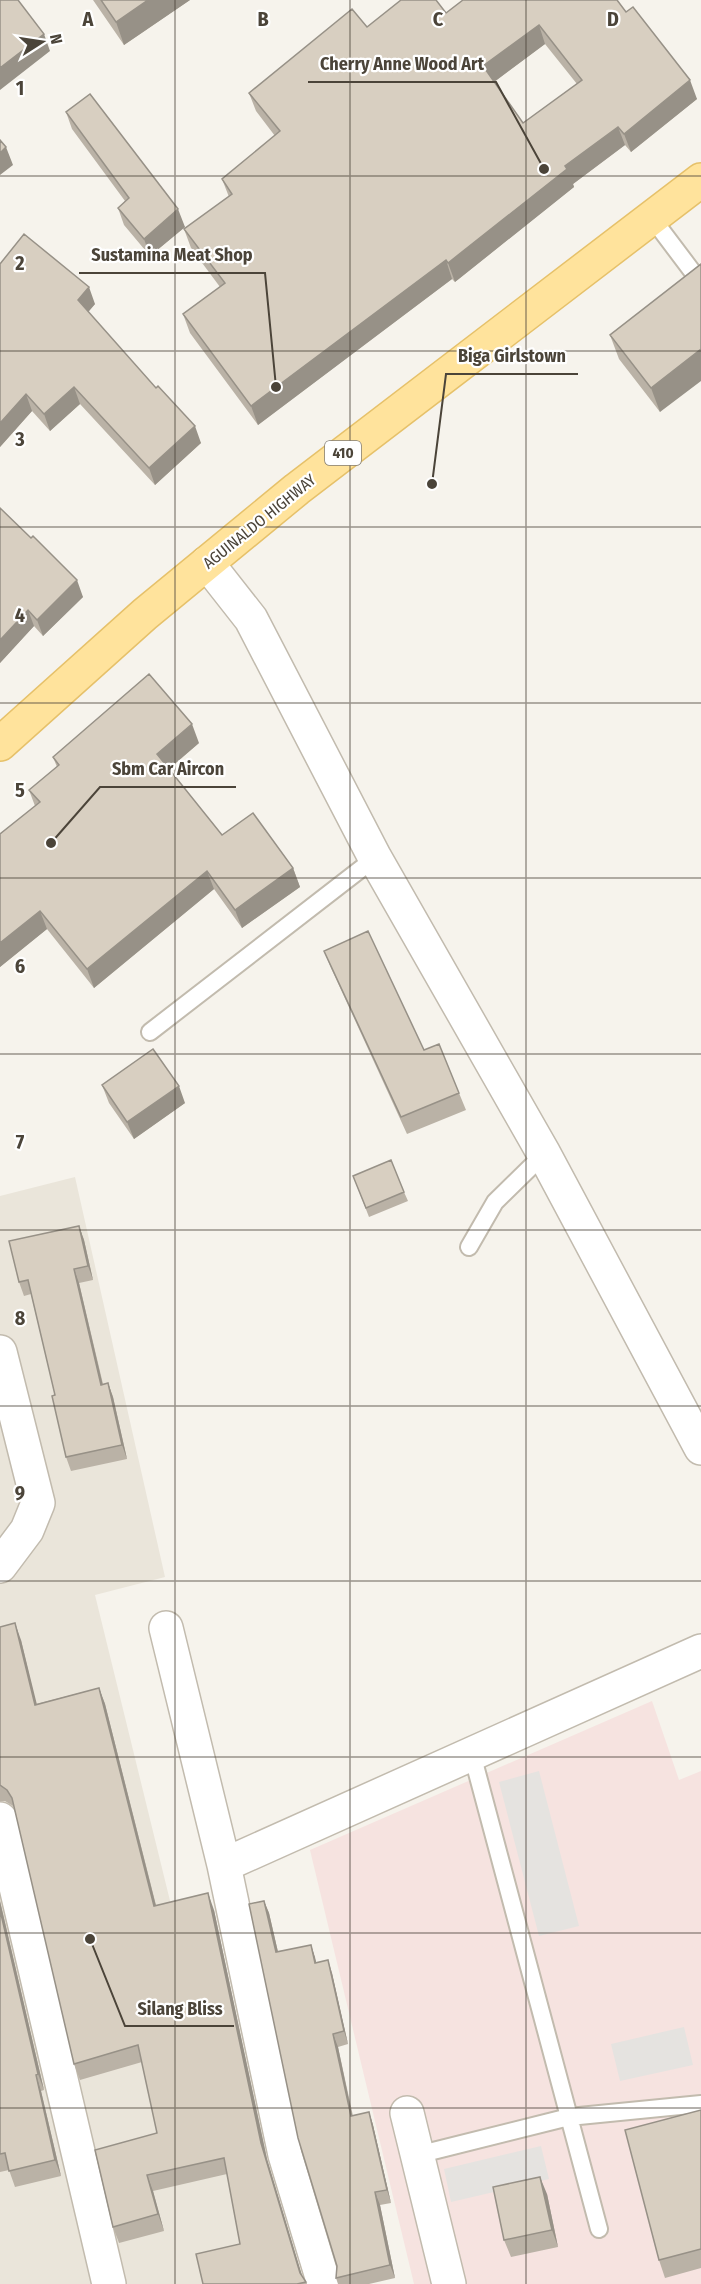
<svg xmlns="http://www.w3.org/2000/svg" width="701" height="2284" viewBox="0 0 701 2284" font-family="'Fira Sans Condensed',sans-serif">
<style>
.residential{fill:#eae5da}
.medical{fill:#f6e3e0}
.parking{fill:#e5e3e0}
.lines{fill:none;stroke-linecap:round;stroke-linejoin:round}
.service-casing{stroke:#c2bbae;stroke-width:20}
.minor-casing{stroke:#c2bbae;stroke-width:36}
.primary-casing{stroke:#e6c16a;stroke-width:36}
.service{stroke:#fff;stroke-width:16}
.minor{stroke:#fff;stroke-width:33}
.primary{stroke:#ffe39c;stroke-width:33}
.wall{fill:#bab2a6;fill-rule:evenodd}
.shaded-wall{fill:#979187}
.building{fill:#d8cfc1;stroke:#979187;stroke-width:1.5;fill-rule:evenodd}
.grid{fill:none;stroke:#4b4439;stroke-width:1.5;stroke-opacity:0.55}
.labels{text-anchor:middle;stroke-width:4.5;stroke-linejoin:round;paint-order:stroke}
.shield{fill:#fff;stroke:#817c74;stroke-width:1.5}
.shield-label{font-size:15px;font-weight:bold;fill:#4b4439}
.street-label{font-size:16px;fill:#4b4439;stroke:#fff}
.grid-label{font-size:20px;text-anchor:middle;font-weight:bold;fill:#4b4439;stroke:#fff;stroke-width:4.5;stroke-linejoin:round;paint-order:stroke}
.leader{fill:none;stroke:#4b4439;stroke-width:2}
.callout-dot{fill:#4b4439;stroke:#fff;stroke-width:2}
.callout-label{font-size:18px;text-anchor:middle;font-weight:bold;fill:#4b4439;stroke:#fff;stroke-width:4.5;stroke-linejoin:round;paint-order:stroke}
</style>
<rect width="100%" height="100%" fill="#f6f3ec"/>
<path class="residential" d="M75 1177 165 1577 95 1595 264 2284H0V1196Z"/>
<path class="medical" d="M652 1701 679 1780 701 1771V2284H414L310 1850Z"/>
<path class="parking" d="M539 1771 579 1926 539 1936 499 1782Z
M684 2027 693 2065 620 2081 611 2044Z
M541 2146 549 2179 451 2202 444 2169Z"/>
<g class="lines">
<g class="service-casing">
<path id="service" d="M652 218 701 283
M150 1032 375 858
M469 1247 495 1202 544 1154
M472 1754 599 2229
M417 2155 569 2117 701 2104"/>
</g>
<g class="minor-casing">
<path id="minor" d="M207 563 251 619 375 858 544 1154 701 1448
M0 1352 38 1503 27 1530 0 1566
M166 1628 224 1865 285 2155 324 2284
M0 1819 109 2284
M224 1865 701 1651
M407 2113 449 2284"/>
</g>
<g class="primary-casing">
<path id="primary" d="M0 744 145 614 297 489 701 180"/>
</g>
<use href="#service" class="service"/>
<use href="#minor" class="minor"/>
<use href="#primary" class="primary"/>
</g>
<path class="wall" d="M93 0H190L124 45Z
M626 12 697 99 631 152 625 145 573 184 574 187 455 282 452 279 258 425 190 333 183 314 220 287 191 248 184 229 229 197 222 179 275 136 256 111 249 93 367 27 446 13ZM545 44 577 84 523 123 494 82Z
M66 112 185 227 150 256 124 225 118 208 125 201 72 129Z
M0 264 95 304 88 312 201 443 155 485 80 404 50 431 32 411 0 447Z
M701 264 660 412 619 359 610 335Z
M0 508 83 597 43 636 34 626 0 663Z
M199 743 169 769 222 835 293 868 300 887 242 928 214 889 94 988 47 929 0 967V834L35 806 29 790 57 767 53 757Z
M324 951 424 1050 459 1093 466 1110 407 1134 331 968Z
M102 1085 185 1103 134 1139 109 1103Z
M353 1176 404 1192 408 1201 369 1217Z
M79 1226 84 1240 93 1280 79 1283 103 1384 108 1383 113 1397 127 1459 71 1471 66 1457 55 1395 31 1294 24 1296 19 1282Z
M0 1627 21 1640 36 1704 99 1688 105 1704 156 1905 214 1910 267 2159 302 2276 307 2284H203L240 2244 227 2174 153 2191 164 2231 119 2243 113 2227 157 2133 142 2062 80 2080 74 2064 15 1808 13 1806 5 1801H0Z
M0 1901 44 2090 41 2091 61 2176 15 2187 9 2170 0 2172Z
M264 1901 269 1913 278 1952 311 1945 316 1962 332 1973 348 2044 338 2047 353 2116 369 2112 373 2125 391 2203 380 2205 395 2278 369 2284H338L336 2278 337 2266Z
M701 2110V2268L665 2278 659 2260Z
M547 2194 558 2247 511 2257 504 2240Z"/>
<path class="shaded-wall" d="M148 0H190L124 45 116 22Z
M539 25 545 44 490 85 483 66Z
M44 34 50 51 0 90V68Z
M690 80 697 99 631 152 624 134Z
M618 127 625 145 573 184 574 187 455 282 448 263 565 166Z
M6 147 13 165 0 175V153Z
M178 209 185 227 150 256 144 239Z
M446 260 452 279 258 425 251 406Z
M89 287 95 304 84 317 78 300Z
M701 349V381L660 412 651 388Z
M74 387 80 404 50 431 44 414Z
M26 394 32 411 0 447V423Z
M195 426 201 443 155 485 149 468Z
M77 580 83 597 43 636 37 620Z
M28 610 34 626 0 663V640Z
M192 724 199 743 164 773 157 754Z
M293 868 300 887 242 928 235 910Z
M207 871 214 889 94 988 87 969Z
M40 911 47 929 0 967V943Z
M179 1086 185 1103 134 1139 127 1122Z
M79 1226 84 1240 93 1280 88 1266Z
M74 1269 79 1283 106 1399 101 1385Z
M108 1383 113 1397 127 1459 122 1445Z
M15 1623 21 1640 41 1721 35 1705Z
M99 1688 105 1704 160 1922 154 1906Z
M208 1893 214 1910 267 2159 304 2282 300 2273 261 2143Z
M0 1901 44 2090 38 2074 0 1910Z
M264 1901 269 1913 281 1965 276 1952Z
M311 1945 315 1957 319 1976 315 1963Z
M328 1960 332 1973 348 2044 344 2031Z
M333 2034 338 2047 355 2129 351 2116Z
M36 2075 41 2091 61 2176 55 2160Z
M369 2112 373 2125 391 2203 387 2190Z
M147 2175 153 2191 164 2231 158 2214Z
M540 2177 547 2194 558 2247 552 2230Z
M375 2192 380 2205 395 2278 390 2265Z"/>
<path class="building" d="M0 0H18L44 34 0 68Z
M101 0H148L116 22Z
M401 0H436L446 13 463 0H617L626 12 633 7 690 80 624 134 618 127 565 166 567 169 448 263 446 260 251 406 183 314 225 283 184 229 232 194 222 179 280 131 249 93 352 9 367 27ZM539 25 582 80 523 123 483 66Z
M90 94 178 209 144 239 118 208 129 198 66 112Z
M0 140 6 147 0 153Z
M24 234 89 287 78 300 156 388 158 386 195 426 149 468 74 387 44 414 26 394 0 423V264Z
M701 264V349L651 388 610 335Z
M0 508 31 538 33 536 77 580 37 620 28 610 0 640Z
M149 674 192 724 157 754 222 835 253 813 293 868 235 910 207 871 87 969 40 911 0 943V834L40 802 29 790 59 765 53 757Z
M368 931 424 1050 439 1044 459 1093 401 1117 324 951Z
M153 1049 179 1086 127 1122 102 1085Z
M391 1160 404 1192 366 1208 353 1176Z
M79 1226 88 1266 74 1269 101 1385 108 1383 122 1445 66 1457 52 1396 55 1395 28 1280 19 1282 9 1241Z
M15 1623 35 1705 99 1688 154 1906 208 1893 261 2143 300 2273 306 2282 297 2284H203L196 2254 240 2244 224 2158 147 2175 158 2214 113 2227 95 2150 157 2133 138 2045 74 2064 12 1798 7 1790 0 1785V1627Z
M264 1901 276 1952 311 1945 315 1963 328 1960 344 2031 333 2034 351 2116 369 2112 387 2190 375 2192 390 2265 336 2278 337 2266 298 2138 249 1904Z
M0 1910 38 2074 36 2075 55 2160 9 2171 5 2153 0 2154Z
M701 2110V2249L659 2260 625 2130Z
M540 2177 552 2230 504 2240 493 2187Z"/>
<path class="grid" d="M175 0V2284M350 0V2284M526 0V2284M0 176H701M0 351H701M0 527H701M0 703H701M0 878H701M0 1054H701M0 1230H701M0 1406H701M0 1581H701M0 1757H701M0 1933H701M0 2108H701"/>
<g class="labels">
<rect class="shield" x="325" y="441" width="36" height="24" rx="4.5"/>
<g class="shield-label">
<text x="343" y="458">410</text>
</g>
<g class="street-label">
<text transform="translate(259 521) rotate(-39)" y="6">AGUINALDO HIGHWAY</text>
</g>
</g>
<g class="grid-label">
<text x="88" y="26">A</text>
<text x="263" y="26">B</text>
<text x="438" y="26">C</text>
<text x="613" y="26">D</text>
<text x="20" y="95">1</text>
<text x="20" y="270">2</text>
<text x="20" y="446">3</text>
<text x="20" y="622">4</text>
<text x="20" y="797">5</text>
<text x="20" y="973">6</text>
<text x="20" y="1149">7</text>
<text x="20" y="1325">8</text>
<text x="20" y="1500">9</text>
</g>
<path class="leader" d="M544 169L496 82H308M276 387L265 273H79M432 484L446 374H578M51 843L100 787H236M90 1939L125 2026H234"/>
<g class="callout-dot">
<circle cx="544" cy="169" r="6"/>
<circle cx="276" cy="387" r="6"/>
<circle cx="432" cy="484" r="6"/>
<circle cx="51" cy="843" r="6"/>
<circle cx="90" cy="1939" r="6"/>
</g>
<g class="callout-label">
<text x="402" y="70">Cherry Anne Wood Art</text>
<text x="172" y="261">Sustamina Meat Shop</text>
<text x="512" y="362">Biga Girlstown</text>
<text x="168" y="775">Sbm Car Aircon</text>
<text x="180" y="2015">Silang Bliss</text>
</g>
<g transform="translate(42 42) rotate(78)" stroke="#ffffff" stroke-width="4.5" paint-order="stroke">
<path d="M0-4.5L10 22L0 15L-10 22Z" fill="#4b4439"/>
<text y="-9" font-size="16" font-weight="bold" text-anchor="middle" fill="#4b4439">N</text>
</g>
</svg>
